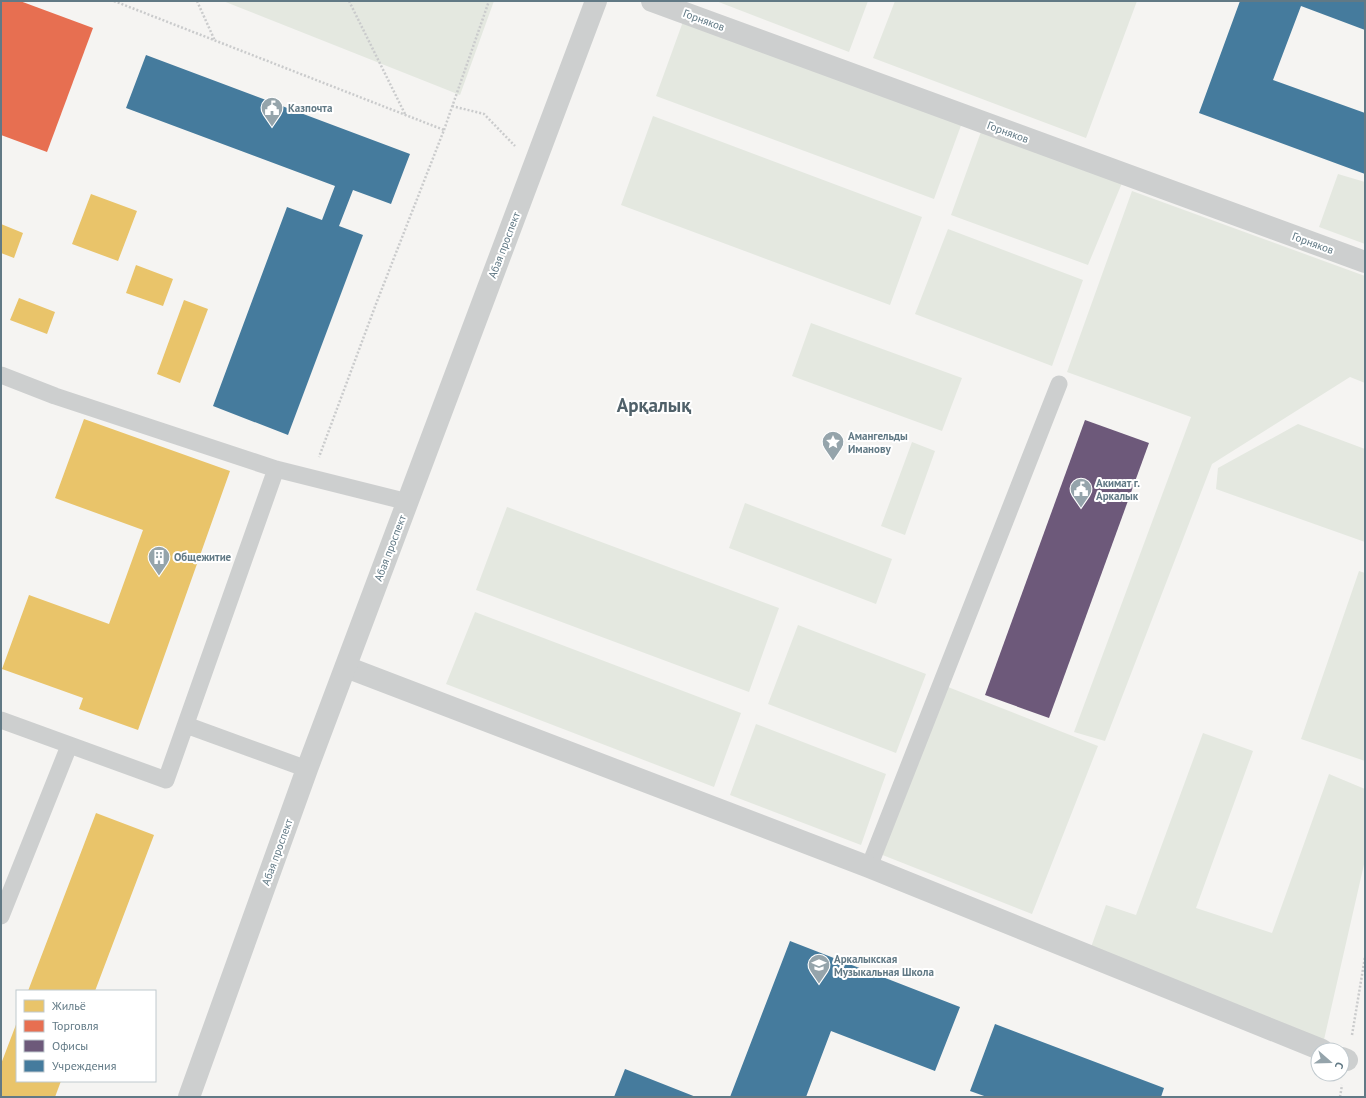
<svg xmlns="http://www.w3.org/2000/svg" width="1366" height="1098" viewBox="0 0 1366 1098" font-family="'PT Sans',sans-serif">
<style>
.green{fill:#e4e8e0}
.homes{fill:#e9c46a}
.shops{fill:#e76f51}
.offices{fill:#6d597a}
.public{fill:#457b9d}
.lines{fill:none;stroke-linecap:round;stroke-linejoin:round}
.path{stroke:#cacbcc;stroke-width:2.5;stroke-dasharray:2 2;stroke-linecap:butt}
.service{stroke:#cdcfcf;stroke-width:17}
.minor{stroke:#cdcfcf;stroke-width:22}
.tertiary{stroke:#cdcfcf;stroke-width:22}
.labels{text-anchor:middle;stroke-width:4;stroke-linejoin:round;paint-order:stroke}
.street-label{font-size:11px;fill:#617985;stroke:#fff}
.poi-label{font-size:11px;font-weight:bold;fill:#617985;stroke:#fff;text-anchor:start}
.town-label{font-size:19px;font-weight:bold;fill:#50616a;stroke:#fff}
</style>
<rect width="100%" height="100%" fill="#f5f4f2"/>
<path class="green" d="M223 1H494L460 95Z
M716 1H868L849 52Z
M895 1H1137L1086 138 873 58Z
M685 16 963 120 934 199 656 96Z
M653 116 922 217 890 305 621 205Z
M982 129 1122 183 1088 265 951 215Z
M1338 174 1365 182V244L1319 227Z
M1132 191 1365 276V383L1350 377 1212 464 1105 741 1074 732 1191 417 1067 372Z
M948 229 1083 280 1052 366 915 314Z
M811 323 962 378 942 431 792 376Z
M1298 424 1365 449V542L1216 489 1218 468Z
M912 442 935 451 905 535 881 526Z
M745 503 892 559 876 604 729 548Z
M507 507 779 608 749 692 476 590Z
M1359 571 1365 573V761L1301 739Z
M475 612 741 713 714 787 446 684Z
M798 625 926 674 896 753 768 704Z
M948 687 1098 746 1032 914 880 854Z
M756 724 886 774 861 845 730 795Z
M1203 733 1253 751 1196 908 1272 933 1329 774 1365 789V860L1323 1044 1090 950 1106 905 1136 915Z"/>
<path class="homes" d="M91 194 137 211 118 261 72 244Z
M1 224 23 233 14 258 1 253Z
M136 265 173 279 163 306 126 293Z
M19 298 55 312 47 334 10 320Z
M184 300 208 309 180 383 157 374Z
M84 419 230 471 138 730 79 709 83 698 2 669 29 595 109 624 143 530 55 498Z
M96 813 154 835 95 991H28Z
M17 1022V1081H61L55 1097H1V1064Z"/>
<path class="shops" d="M1 1H20L93 28 47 152 1 135Z"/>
<path class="offices" d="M1085 420 1149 443 1049 718 985 695Z"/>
<path class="public" d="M1240 1H1365V30L1301 6 1273 80 1365 113V174L1199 113Z
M146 55 410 154 391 204 353 190 339 226 363 235 288 435 213 406 287 207 322 220 335 186 126 108Z
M790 941 960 1007 935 1071 831 1031 806 1097H730Z
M995 1024 1164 1088 1161 1097H987L970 1091Z
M625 1069 696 1097H614Z"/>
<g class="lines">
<path class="path" d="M114 1 444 130 376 304 319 457
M197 1 215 41
M349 1 406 116
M452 106 484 114 515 146
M444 130 489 1
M1352 1035 1365 957
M1340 1097 1342 1085"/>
<path class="service" d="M1 375 55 396 276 469 408 502
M1 720 166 780 276 469
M186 725 307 769
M869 867 1059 384
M1 916 69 746"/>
<path class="minor" d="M652 1 1365 262
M346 667 869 867 1322 1050
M1342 1058 1347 1060"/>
<path class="tertiary" d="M189 1097 307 769 596 1"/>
</g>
<defs>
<g id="civic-pin" transform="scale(1.15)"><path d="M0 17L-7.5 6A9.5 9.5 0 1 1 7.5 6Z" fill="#95a4ab" stroke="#fff"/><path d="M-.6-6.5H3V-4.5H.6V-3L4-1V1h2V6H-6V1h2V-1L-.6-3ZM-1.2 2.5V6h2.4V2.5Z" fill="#fff"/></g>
<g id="sight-pin" transform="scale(1.15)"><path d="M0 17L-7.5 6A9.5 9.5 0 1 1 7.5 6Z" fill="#95a4ab" stroke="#fff"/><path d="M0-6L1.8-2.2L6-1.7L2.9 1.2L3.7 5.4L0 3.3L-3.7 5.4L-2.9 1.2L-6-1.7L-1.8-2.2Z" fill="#fff"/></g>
<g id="building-pin" transform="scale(1.15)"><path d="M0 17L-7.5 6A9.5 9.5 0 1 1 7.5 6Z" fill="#95a4ab" stroke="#fff"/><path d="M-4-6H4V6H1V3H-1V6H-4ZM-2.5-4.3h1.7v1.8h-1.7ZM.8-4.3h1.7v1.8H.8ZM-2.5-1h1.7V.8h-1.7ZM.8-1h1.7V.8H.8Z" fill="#fff"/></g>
<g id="school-pin" transform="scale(1.15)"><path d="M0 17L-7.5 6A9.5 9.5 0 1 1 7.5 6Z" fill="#95a4ab" stroke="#fff"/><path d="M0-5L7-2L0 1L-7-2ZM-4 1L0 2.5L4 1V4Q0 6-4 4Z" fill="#fff"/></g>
</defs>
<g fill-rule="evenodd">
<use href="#civic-pin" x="272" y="108"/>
<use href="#sight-pin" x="833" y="442"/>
<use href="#civic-pin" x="1081" y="489"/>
<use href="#building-pin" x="159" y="557"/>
<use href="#school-pin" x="819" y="965"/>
</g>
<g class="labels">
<g class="street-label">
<text transform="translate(704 20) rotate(20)" y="4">Горняков</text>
<text transform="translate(1008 132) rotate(20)" y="4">Горняков</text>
<text transform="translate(1313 243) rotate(20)" y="4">Горняков</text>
<text transform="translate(504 245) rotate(-69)" y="4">Абая проспект</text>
<text transform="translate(390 548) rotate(-69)" y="4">Абая проспект</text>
<text transform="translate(277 852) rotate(-70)" y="4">Абая проспект</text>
</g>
<g class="poi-label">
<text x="288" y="112">Казпочта</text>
<text x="848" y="440">Амангельды<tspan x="848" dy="13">Иманову</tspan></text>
<text x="1096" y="487">Акимат г.<tspan x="1096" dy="13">Аркалык</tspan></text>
<text x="174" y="561">Общежитие</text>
<text x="834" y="963">Аркалыкская<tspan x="834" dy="13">Музыкальная Школа</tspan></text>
</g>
<g class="town-label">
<text x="654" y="412">Арқалық</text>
</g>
</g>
<rect width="1366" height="1098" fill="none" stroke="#617985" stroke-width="4"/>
<rect x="16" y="990" width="140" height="92" fill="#ffffff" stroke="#c0c9ce"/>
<rect x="24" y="1000" width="20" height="12" fill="#e9c46a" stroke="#c0c9ce"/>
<text x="52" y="1010" font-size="12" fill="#617985">Жильё</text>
<rect x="24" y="1020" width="20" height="12" fill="#e76f51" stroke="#c0c9ce"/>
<text x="52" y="1030" font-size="12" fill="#617985">Торговля</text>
<rect x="24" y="1040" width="20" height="12" fill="#6d597a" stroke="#c0c9ce"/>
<text x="52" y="1050" font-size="12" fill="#617985">Офисы</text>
<rect x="24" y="1060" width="20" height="12" fill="#457b9d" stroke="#c0c9ce"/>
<text x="52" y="1070" font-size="12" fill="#617985">Учреждения</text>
<g transform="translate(1330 1062) rotate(110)"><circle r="19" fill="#ffffff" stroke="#c0c9ce"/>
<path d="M0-3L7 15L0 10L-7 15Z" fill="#95a4ab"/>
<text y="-6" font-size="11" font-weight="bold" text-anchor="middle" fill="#617985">С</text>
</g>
</svg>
